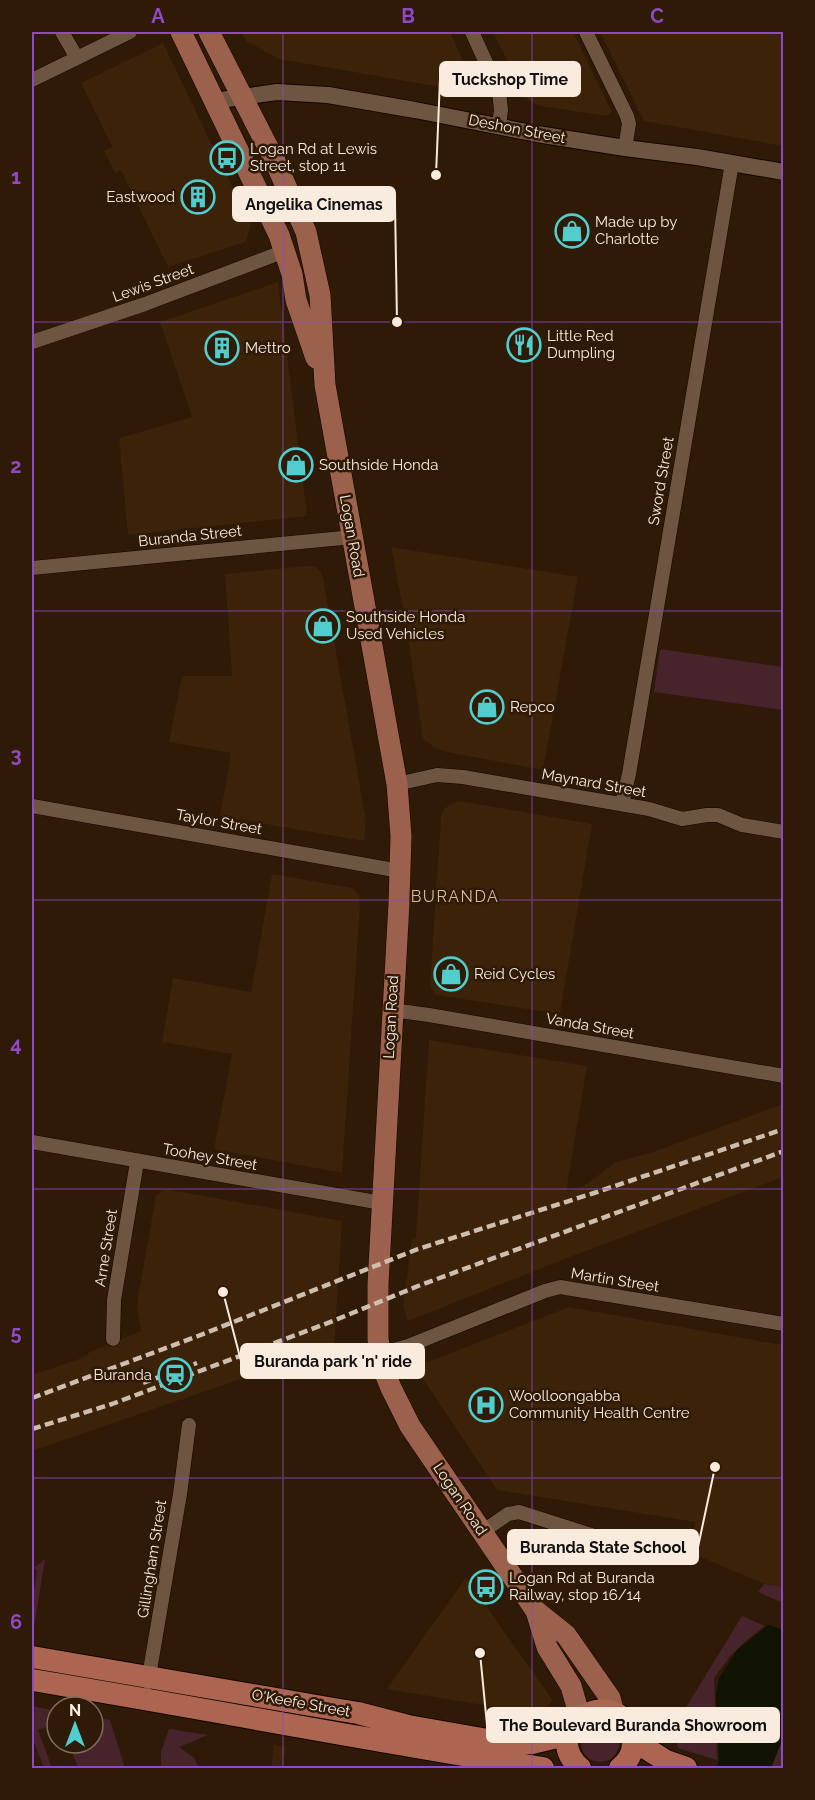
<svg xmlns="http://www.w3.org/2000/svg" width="815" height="1800" viewBox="0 0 815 1800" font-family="Raleway,sans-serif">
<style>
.built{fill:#3b2208}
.green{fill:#47232b}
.water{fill:#111302}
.pier{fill:#2e1a07}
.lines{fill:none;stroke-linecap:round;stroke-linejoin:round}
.river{stroke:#111302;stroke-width:28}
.minor-casing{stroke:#150400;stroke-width:15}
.tertiary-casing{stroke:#150400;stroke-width:18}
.primary-casing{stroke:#150400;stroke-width:22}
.trunk-casing{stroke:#150400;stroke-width:24}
.minor{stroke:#6d5541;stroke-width:14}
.tertiary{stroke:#6d5541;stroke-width:16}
.primary{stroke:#9c614d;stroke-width:21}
.trunk{stroke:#ac6551;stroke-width:22}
.rail{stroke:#cebeb0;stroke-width:4.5;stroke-dasharray:9 4.5;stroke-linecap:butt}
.grid{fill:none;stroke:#8e49c4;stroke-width:1.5;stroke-opacity:0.55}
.labels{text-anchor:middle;stroke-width:5;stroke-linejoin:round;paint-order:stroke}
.street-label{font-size:15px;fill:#faebdf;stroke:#2e1a07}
.poi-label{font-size:15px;fill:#faebdf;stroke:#2e1a07;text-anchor:start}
.neighbourhood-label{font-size:16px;letter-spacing:1.5px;fill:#d7bba4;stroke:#2e1a07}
.leader{fill:none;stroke:#faebdf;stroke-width:2}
.callout-dot{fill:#faebdf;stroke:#2e1a07;stroke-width:2}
.callout{fill:#faebdf;stroke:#faebdf;stroke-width:2}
.callout-label{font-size:16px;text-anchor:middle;font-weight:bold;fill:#111}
.neatline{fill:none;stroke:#8e49c4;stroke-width:2}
.grid-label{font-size:20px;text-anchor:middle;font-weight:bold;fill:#8e49c4}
</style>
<rect width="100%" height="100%" fill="#2e1a07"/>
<path class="built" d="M241 32H450L473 83 469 90 463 91 279 59 246 41Z
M493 32H573L612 112 607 116 540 106 533 103 525 97Z
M600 32H783V146L644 121Z
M163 43 251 226 245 242 168 267 121 170 115 173 104 151 112 146 81 83Z
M278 282 307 516 128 535 119 438 192 417 160 322Z
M391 547 578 577 543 770 452 753 437 749 423 739 406 624Z
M306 566H314L320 570 323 578 366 821 364 841 220 816 231 753 169 742 182 676H232L225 574Z
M460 801 592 824 560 1014 436 995 430 987 441 817 444 809 451 804Z
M272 874 352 888 359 895 360 904 342 1173 214 1149 232 1054 162 1042 173 978 251 992Z
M429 1040 587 1066 566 1192 584 1186 616 1162 653 1152 783 1104V1177L575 1255 408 1321 403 1307 412 1239 416 1237Z
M165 1189 342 1221 334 1347 32 1451V1375L82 1358 90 1352 141 1331 137 1309 138 1297 156 1196Z
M569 1307 783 1345V1587L762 1583 691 1553 695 1522 497 1490 415 1367Z
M466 1577 553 1701 537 1714 387 1689Z
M274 1745 286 1747 282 1768H271Z"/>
<path class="green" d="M660 649 783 667V710L654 692Z
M45 1559 33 1633 32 1630V1602L37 1571 34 1568Z
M764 1584 783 1587V1603L758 1592Z
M742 1616 765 1626 749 1638 731 1655 714 1678 717 1760 678 1748 677 1743 669 1735Z
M32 1706 57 1711V1723L38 1730 52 1768H44L32 1737Z
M93 1717 110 1720 125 1768H78L69 1743H93Z
M581 1743a19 19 0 1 1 38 0a19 19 0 1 1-38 0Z
M169 1729 208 1735 179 1747 194 1758 199 1768H161V1752Z
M783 1738V1768H771Z"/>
<path class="water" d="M783 1613V1738L771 1768H742L719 1762 716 1695 719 1678 737 1650Z"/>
<path class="pier" d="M784 1610 783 1630 765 1623 782 1611Z"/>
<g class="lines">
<path class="river" d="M731 1768C742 1733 759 1696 784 1668"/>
<g class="minor-casing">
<path id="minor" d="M62 32 77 58
M472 32 499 91 501 110 499 126
M586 32 627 116 629 124 625 148
M32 80 130 32
M32 342 145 304 285 251
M32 568 353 537
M397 784 437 775 463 777 649 809 682 819 707 815H718L742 825 784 832
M622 804 629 774 732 163
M32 806 400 871
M392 1010 429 1015 784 1076
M32 1142 382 1203
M113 1339 114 1300 137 1162
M380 1354 408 1346 545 1291 560 1287 784 1324
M482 1532 508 1514 519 1512 629 1547
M148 1682 180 1494 189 1425"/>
</g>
<g class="tertiary-casing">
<path id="tertiary" d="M214 101 277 92 328 95 415 110 537 134 625 148 697 157 784 172"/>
</g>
<g class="primary-casing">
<path id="primary" d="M181 32 279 235 292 274 296 300 316 358
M209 32 275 161 306 232 320 295 325 385 397 784 401 836 399 903 378 1284V1339L383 1368 391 1388 410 1426 536 1611 566 1635 610 1698 614 1713
M536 1611 547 1647 571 1686 580 1717"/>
</g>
<g class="trunk-casing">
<path id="trunk" d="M32 1657 328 1708 358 1713 408 1726 505 1743H532L569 1734
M32 1680C202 1708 372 1741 543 1768
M633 1740 666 1761 686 1768
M580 1768C536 1728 617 1680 632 1736 635 1748 630 1760 620 1768"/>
</g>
<use href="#minor" class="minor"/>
<use href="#tertiary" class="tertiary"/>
<use href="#primary" class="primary"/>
<use href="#trunk" class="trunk"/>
<path class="rail" d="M143 1383 197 1363
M32 1398 198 1336 418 1249 594 1193 784 1129
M32 1429 112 1404 333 1321 418 1286 784 1151"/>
</g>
<path class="grid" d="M283 32V1768M532 32V1768M32 322H784M32 611H784M32 900H784M32 1189H784M32 1478H784"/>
<defs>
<g id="bus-ring" transform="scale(1.725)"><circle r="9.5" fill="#2e1a07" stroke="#52cdce" stroke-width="1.5"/><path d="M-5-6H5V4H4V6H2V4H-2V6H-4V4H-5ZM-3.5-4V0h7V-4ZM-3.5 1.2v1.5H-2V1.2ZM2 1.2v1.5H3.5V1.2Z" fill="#52cdce"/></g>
<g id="building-ring" transform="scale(1.725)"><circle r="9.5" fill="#2e1a07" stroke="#52cdce" stroke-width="1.5"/><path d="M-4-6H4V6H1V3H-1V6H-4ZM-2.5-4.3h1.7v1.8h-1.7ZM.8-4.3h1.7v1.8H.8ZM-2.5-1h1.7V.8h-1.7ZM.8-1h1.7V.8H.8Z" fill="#52cdce"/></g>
<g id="shop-ring" transform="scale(1.725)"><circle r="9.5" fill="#2e1a07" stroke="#52cdce" stroke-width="1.5"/><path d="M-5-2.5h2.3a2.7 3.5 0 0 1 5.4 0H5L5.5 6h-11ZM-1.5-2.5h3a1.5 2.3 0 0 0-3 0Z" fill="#52cdce"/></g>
<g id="restaurant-ring" transform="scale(1.725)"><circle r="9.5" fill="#2e1a07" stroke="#52cdce" stroke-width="1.5"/><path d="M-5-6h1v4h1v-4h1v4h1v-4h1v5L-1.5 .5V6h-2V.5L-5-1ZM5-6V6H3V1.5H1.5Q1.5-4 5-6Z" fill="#52cdce"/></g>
<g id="station-ring" transform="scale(1.725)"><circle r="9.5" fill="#2e1a07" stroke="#52cdce" stroke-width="1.5"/><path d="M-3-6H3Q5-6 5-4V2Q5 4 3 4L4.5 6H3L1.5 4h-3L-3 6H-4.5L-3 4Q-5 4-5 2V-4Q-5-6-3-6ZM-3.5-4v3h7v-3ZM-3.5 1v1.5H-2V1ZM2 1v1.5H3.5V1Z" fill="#52cdce"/></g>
<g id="hospital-ring" transform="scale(1.725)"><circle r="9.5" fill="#2e1a07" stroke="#52cdce" stroke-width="1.5"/><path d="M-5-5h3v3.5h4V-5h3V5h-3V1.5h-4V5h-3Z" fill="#52cdce"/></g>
</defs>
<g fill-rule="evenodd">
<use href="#bus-ring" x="227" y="158"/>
<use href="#building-ring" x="198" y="197"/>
<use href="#shop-ring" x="572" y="231"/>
<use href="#restaurant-ring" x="524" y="345"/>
<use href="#building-ring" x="222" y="348"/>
<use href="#shop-ring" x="296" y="465"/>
<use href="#shop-ring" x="323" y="626"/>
<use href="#shop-ring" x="487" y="707"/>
<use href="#shop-ring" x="451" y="974"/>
<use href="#station-ring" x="175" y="1375"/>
<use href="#hospital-ring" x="486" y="1405"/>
<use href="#bus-ring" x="486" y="1587"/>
</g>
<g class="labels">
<g class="street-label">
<text transform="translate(517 129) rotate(11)" y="5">Deshon Street</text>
<text transform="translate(153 283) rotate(-20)" y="5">Lewis Street</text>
<text transform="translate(661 481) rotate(-80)" y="5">Sword Street</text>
<text transform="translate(190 536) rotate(-6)" y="5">Buranda Street</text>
<text transform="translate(352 536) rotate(80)" y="5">Logan Road</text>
<text transform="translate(594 783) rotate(10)" y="5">Maynard Street</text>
<text transform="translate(219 822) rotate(10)" y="5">Taylor Street</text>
<text transform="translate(391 1017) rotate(-87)" y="5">Logan Road</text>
<text transform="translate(590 1026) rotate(10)" y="5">Vanda Street</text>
<text transform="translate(210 1157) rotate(10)" y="5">Toohey Street</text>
<text transform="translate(106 1248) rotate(-81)" y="5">Arne Street</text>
<text transform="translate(615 1280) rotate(9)" y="5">Martin Street</text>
<text transform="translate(460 1499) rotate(56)" y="5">Logan Road</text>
<text transform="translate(152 1559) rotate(-81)" y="5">Gillingham Street</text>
<text transform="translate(301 1703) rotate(10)" y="5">O'Keefe Street</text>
</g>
<g class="poi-label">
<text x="250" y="154">Logan Rd at Lewis<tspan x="250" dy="17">Street, stop 11</tspan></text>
<text x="175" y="202" text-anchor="end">Eastwood</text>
<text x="595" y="227">Made up by<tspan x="595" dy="17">Charlotte</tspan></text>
<text x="547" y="341">Little Red<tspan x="547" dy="17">Dumpling</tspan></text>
<text x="245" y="353">Mettro</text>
<text x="319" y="470">Southside Honda</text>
<text x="346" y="622">Southside Honda<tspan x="346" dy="17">Used Vehicles</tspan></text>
<text x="510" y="712">Repco</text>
<text x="474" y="979">Reid Cycles</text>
<text x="152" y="1380" text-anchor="end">Buranda</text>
<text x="509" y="1401">Woolloongabba<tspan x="509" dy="17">Community Health Centre</tspan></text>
<text x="509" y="1583">Logan Rd at Buranda<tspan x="509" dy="17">Railway, stop 16/14</tspan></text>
</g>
<g class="neighbourhood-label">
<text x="455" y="902">BURANDA</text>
</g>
</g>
<path class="leader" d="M436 175L440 79M397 322L395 204M223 1292L241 1361M715 1467L698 1547M480 1653L487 1725"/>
<g class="callout-dot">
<circle cx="436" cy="175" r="6"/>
<circle cx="397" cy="322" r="6"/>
<circle cx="223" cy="1292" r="6"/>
<circle cx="715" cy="1467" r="6"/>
<circle cx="480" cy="1653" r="6"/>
</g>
<g class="callout">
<rect x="440" y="62" width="140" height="34" rx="6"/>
<rect x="233" y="187" width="162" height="34" rx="6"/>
<rect x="241" y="1344" width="183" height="34" rx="6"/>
<rect x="508" y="1530" width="190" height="34" rx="6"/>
<rect x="487" y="1708" width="292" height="34" rx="6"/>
</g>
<g class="callout-label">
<text x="510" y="85">Tuckshop Time</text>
<text x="314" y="210">Angelika Cinemas</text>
<text x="333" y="1367">Buranda park 'n' ride</text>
<text x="603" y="1553">Buranda State School</text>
<text x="633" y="1731">The Boulevard Buranda Showroom</text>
</g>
<rect width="815" height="1800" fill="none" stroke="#2e1a07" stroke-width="66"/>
<g transform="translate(75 1725)"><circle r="28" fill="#2e1a07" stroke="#806e5d" stroke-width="1.5"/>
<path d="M0-4.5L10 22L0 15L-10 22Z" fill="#52cdce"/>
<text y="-9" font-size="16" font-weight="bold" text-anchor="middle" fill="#faebdf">N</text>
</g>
<rect x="33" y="33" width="749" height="1734" class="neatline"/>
<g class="grid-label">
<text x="158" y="23">A</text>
<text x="408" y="23">B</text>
<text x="657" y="23">C</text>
<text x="16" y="184">1</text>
<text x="16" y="473">2</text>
<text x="16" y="762">3</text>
<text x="16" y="1051">4</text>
<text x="16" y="1340">5</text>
<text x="16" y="1629">6</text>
</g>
</svg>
